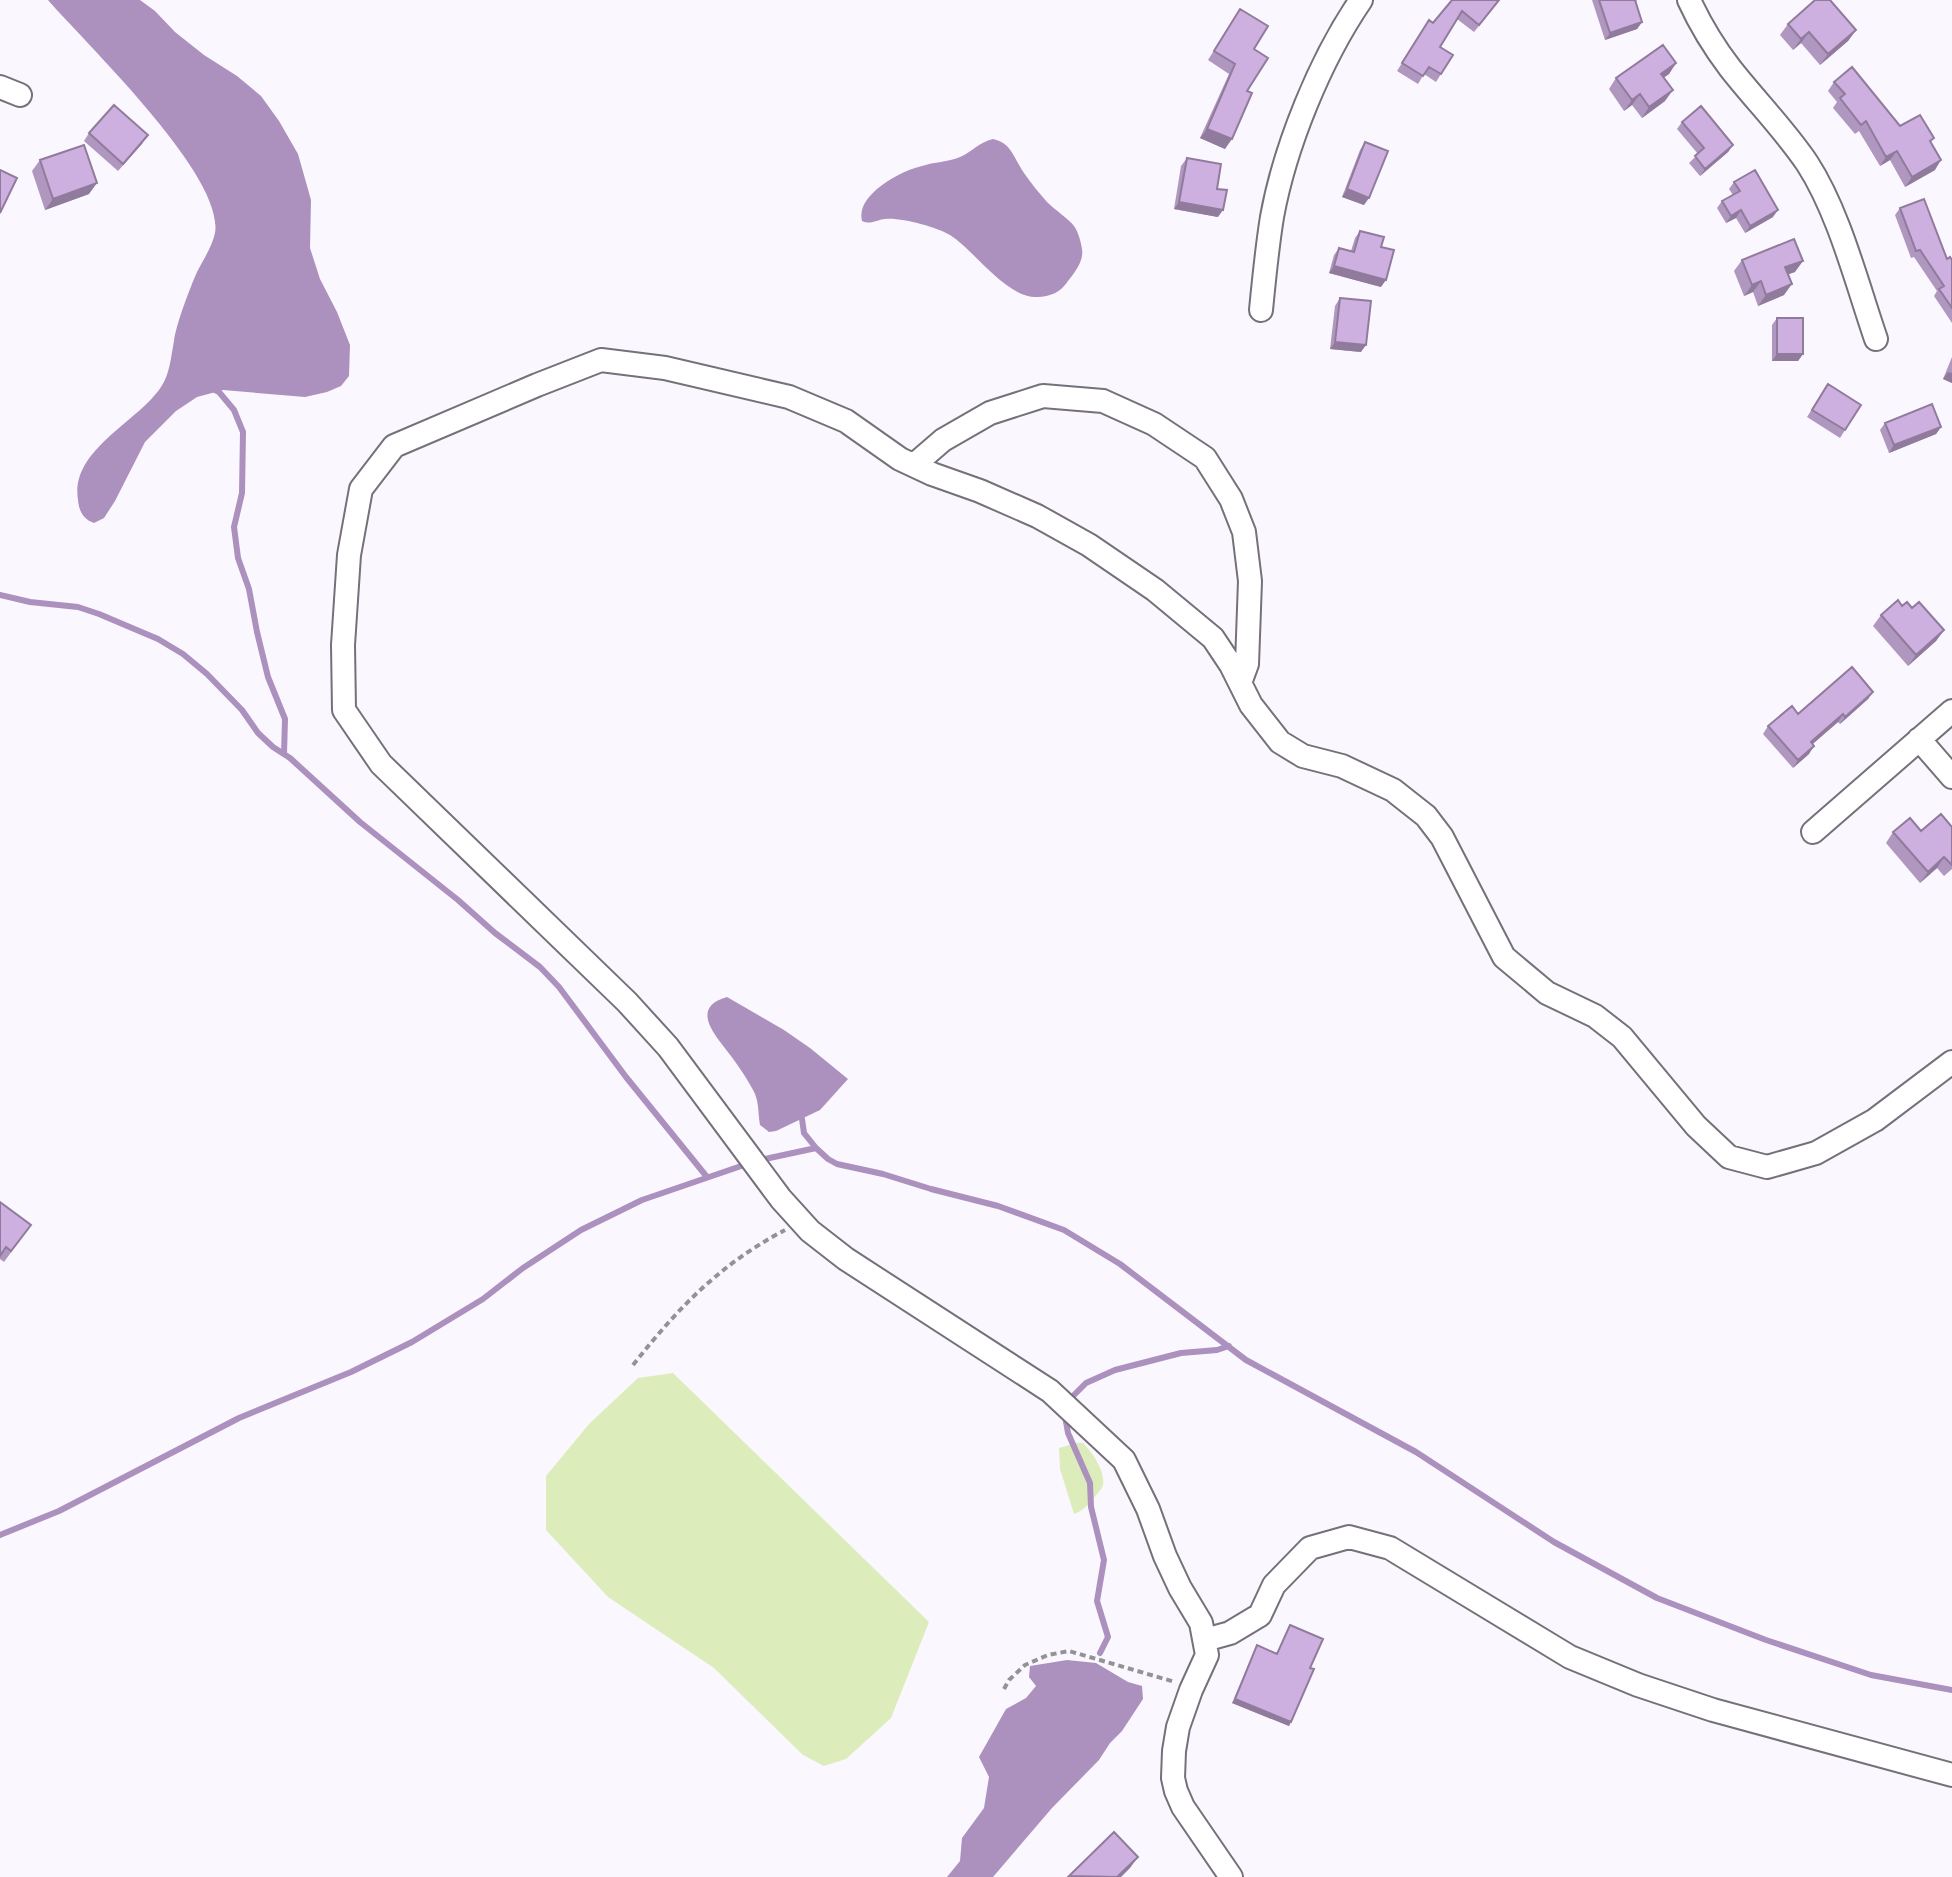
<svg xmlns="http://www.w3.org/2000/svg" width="1952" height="1877" viewBox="0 0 1952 1877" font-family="'Zilla Slab',serif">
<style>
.green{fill:#dcedbb}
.water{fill:#ac90bd}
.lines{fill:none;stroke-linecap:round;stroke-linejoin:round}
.stream{stroke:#ac90bd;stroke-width:6}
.minor-casing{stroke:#757079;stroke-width:26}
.path{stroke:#959297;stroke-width:4;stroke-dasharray:6 4;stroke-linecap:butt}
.minor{stroke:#fff;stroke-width:22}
.wall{fill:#b097c0}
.shaded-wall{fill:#907b9c}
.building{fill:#cdb0df;stroke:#907b9c;stroke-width:2}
</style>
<rect width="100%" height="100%" fill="#fbf7ff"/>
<path class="green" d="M673 1373 929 1622 891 1718 846 1759 824 1766 803 1755 714 1668 608 1597 546 1530V1476L589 1424 638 1378Z
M1076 1443H1083C1092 1452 1108 1474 1102 1488 1101 1489 1094 1498 1094 1498 1087 1506 1084 1510 1074 1514L1060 1469 1059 1448Z"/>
<path class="water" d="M48 0H140L155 11 175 32 204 55 237 76 261 96 279 121 298 154 311 200 310 248 320 279 337 312 350 345 349 376 341 386 327 392 305 397 223 390 197 397 176 411 145 442 115 501 104 518 94 523C83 519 79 511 78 500 70 450 137 423 161 387 170 374 171 356 174 341 176 324 190 288 197 272 203 260 212 247 215 233 225 176 86 44 48 0Z
M993 139C1012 143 1014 159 1024 173 1031 183 1039 193 1047 202 1055 210 1069 219 1074 226 1078 231 1081 242 1082 249 1084 261 1075 272 1068 281 1061 292 1050 297 1037 297 1006 298 974 250 950 235 937 227 900 217 885 219 876 220 871 225 862 221 859 208 867 198 877 189 891 178 905 170 922 166 934 162 948 162 960 157 972 152 979 142 993 139Z
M727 997 784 1030 810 1048 848 1079 820 1110 776 1131 769 1132 760 1125C758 1114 759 1104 755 1094 749 1081 739 1067 731 1056 717 1037 688 1008 727 997Z
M1067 1660 1096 1663 1128 1682 1142 1686 1143 1699 1122 1731 1110 1743 1099 1760 1052 1808 993 1877H947L960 1861 962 1838 984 1808 989 1777 979 1757 1006 1709 1026 1698 1036 1686 1029 1677 1030 1666Z"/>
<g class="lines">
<path class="stream" d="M213 389 219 392 234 410 243 432 242 493 234 527 238 558 249 589 257 632 268 677 285 719 284 754
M0 595 30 602 78 607 99 614 158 639 183 654 207 674 242 710 258 733 273 747 290 758 360 822 458 900 495 933 540 967 559 987 626 1077 707 1177
M799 1112 802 1119 804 1133 816 1148 828 1159 837 1164 883 1174 931 1189 998 1206 1064 1230 1120 1264 1246 1360 1416 1452 1554 1542 1657 1598 1766 1640 1871 1675 1952 1690
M760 1160 816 1148
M1072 1397 1086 1383 1115 1370 1181 1353 1217 1350 1229 1346
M1065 1416 1068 1433 1090 1483 1091 1507 1104 1560 1097 1601 1108 1637 1100 1653
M0 1535 59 1511 239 1418 351 1372 412 1342 483 1299 523 1268 581 1230 642 1200 747 1164"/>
<g class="minor-casing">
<path id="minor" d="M1689 0C1700 24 1714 47 1730 68 1755 100 1784 129 1807 163 1839 212 1857 284 1876 339
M0 87 20 95
M1261 310C1264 279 1267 248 1272 217 1285 146 1320 60 1361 0
M914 465 943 440 990 413 1043 396 1103 401 1154 424 1205 458 1231 499 1244 532 1250 581 1247 664 1240 683
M1919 739 1952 777
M1813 832 1952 711
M1205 1640 1230 1633 1260 1615 1274 1585 1310 1548 1349 1537 1390 1548 1570 1657 1638 1685 1713 1710 1952 1775
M1231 1877 1183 1807 1176 1791 1173 1778 1174 1751 1178 1727 1191 1690 1207 1655 1201 1623 1180 1588 1165 1556 1148 1509 1124 1460 1050 1391 846 1259 810 1231 781 1199 668 1047 627 1002 381 764 344 710 343 645 349 555 361 489 394 446 537 385 601 360 665 368 789 397 846 421 900 459 932 474 980 491 1037 516 1089 545 1155 590 1213 638 1231 665 1251 705 1280 742 1303 756 1342 766 1393 790 1426 816 1442 837 1504 957 1547 993 1595 1016 1622 1037 1696 1126 1729 1157 1767 1167 1816 1153 1875 1120 1952 1062"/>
</g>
<path class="path" d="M633 1365C679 1307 719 1265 785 1230
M1004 1689 1009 1680 1025 1665 1048 1655 1069 1651 1175 1682"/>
<use href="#minor" class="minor"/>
</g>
<path class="wall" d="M1452 0H1500L1474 32 1457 19 1440 47 1453 55 1436 82 1424 74 1418 84 1397 71 1429 20 1433 23Z
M1592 0H1637L1636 2 1642 22 1637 29 1605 40Z
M1240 9 1254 49 1247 91 1225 149 1200 138 1229 74 1208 60Z
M1788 24 1856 30 1848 41 1820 65 1801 43 1793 50 1780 35Z
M1676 63 1669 74 1664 77 1665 101 1642 118 1632 105 1624 111 1609 89 1616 78Z
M1834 82 1900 126 1931 142 1935 170 1905 187 1890 160 1880 166 1859 131 1855 134 1833 108 1837 102 1828 91Z
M1682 122 1733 145 1728 152 1700 176 1689 163 1698 154 1677 129Z
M89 133 143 143 118 171 84 141Z
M1365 142 1364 205 1342 197 1360 150Z
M1187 158 1217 189 1218 217 1174 209 1181 166Z
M40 160 89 194 45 210 32 171Z
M1734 182 1773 217 1745 233 1736 218 1726 223 1717 208 1722 201 1733 195 1729 189Z
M1900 208 1947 259 1952 260V323L1934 296 1937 291 1914 257 1911 258 1895 215Z
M1360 231 1381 247V287L1329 273 1334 255 1339 248 1351 251 1355 238Z
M1742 260 1795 272 1788 274 1784 295 1758 306 1753 292 1744 296 1734 271Z
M1340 298 1361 352 1330 349 1335 306Z
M1777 318 1803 354 1798 361H1772V325Z
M1952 357V383L1943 379Z
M1828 384 1845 430 1840 438 1807 417Z
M1885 423 1941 427 1936 434 1889 453 1880 430Z
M1902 606 1912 608 1944 630 1936 641 1908 666 1873 626 1881 615Z
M1873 692 1868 699 1840 724 1838 722 1812 744 1809 754 1793 768 1763 734 1768 726 1798 714Z
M1952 827V869L1944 876 1937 868 1920 883 1886 843 1893 832 1921 831Z
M0 1202 31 1225 4 1262 0 1259Z
M1290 1625 1310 1668 1289 1726 1232 1703 1257 1645 1277 1654Z"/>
<path class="shaded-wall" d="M1642 22 1637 29 1605 40 1610 33Z
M1856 30 1848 41 1820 65 1828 54Z
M1809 32 1801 43 1793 50 1801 39Z
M1676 63 1669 74 1654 85 1661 74Z
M1673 90 1665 101 1642 118 1649 107Z
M1640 94 1632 105 1624 111 1632 100Z
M1207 129 1232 139 1225 149 1200 138Z
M1733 145 1728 152 1700 176 1705 169Z
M1897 151 1890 160 1880 166 1886 157Z
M1941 160 1935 170 1905 187 1912 177Z
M97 183 89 194 45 210 53 199Z
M1347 189 1369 198 1364 205 1342 197Z
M1179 202 1223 210 1218 217 1174 209Z
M1741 210 1736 218 1726 223 1731 216Z
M1778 210 1773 217 1745 233 1750 226Z
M1803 261 1795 272 1778 278 1785 267Z
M1334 266 1386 280 1381 287 1329 273Z
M1761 281 1753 292 1744 296 1752 285Z
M1792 284 1784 295 1758 306 1766 295Z
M1335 342 1366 345 1361 352 1330 349Z
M1777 354H1803L1798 361H1772Z
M1948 372 1952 373V383L1943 379Z
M1941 427 1936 434 1889 453 1894 445Z
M1944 630 1936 641 1908 666 1916 655Z
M1873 692 1868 699 1840 724 1845 717Z
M1843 714 1838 722 1806 750 1811 742Z
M1814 746 1809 754 1793 768 1798 760Z
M1944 857 1937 868 1920 883 1928 872Z
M1235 1699 1291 1722 1289 1726 1232 1703Z
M1138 1857 1130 1868 1121 1877H1117Z"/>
<path class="building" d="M1452 0H1499L1479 25 1462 11 1440 47 1453 55 1441 74 1429 67 1423 76 1402 63 1429 20 1433 23Z
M1599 0H1635L1642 22 1610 33Z
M1815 0H1830L1856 30 1828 54 1809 32 1801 39 1788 24Z
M1240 9 1268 26 1254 49 1268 58 1247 91 1252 93 1232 139 1207 129 1235 64 1214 51Z
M1663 45 1676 63 1661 74 1673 90 1649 107 1640 94 1632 100 1616 78Z
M1852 67 1900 126 1920 115 1934 138 1930 141 1941 160 1912 177 1897 151 1886 157 1866 121 1861 125 1840 98 1845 94 1834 82Z
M114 105 148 135 123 164 89 133Z
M1701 106 1733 145 1705 169 1695 156 1704 148 1682 122Z
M1365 142 1388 151 1369 198 1347 189Z
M84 145 97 183 53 199 40 160Z
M1187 158 1221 164 1217 189 1227 190 1223 210 1179 202Z
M0 170 17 178 0 213Z
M1755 170 1778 210 1750 226 1741 210 1731 216 1722 201 1740 191 1734 182Z
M1924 199 1947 259 1950 257 1952 260V308L1939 289 1944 286 1920 250 1916 251 1900 208Z
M1360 231 1384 237 1381 247 1394 250 1386 280 1334 266 1339 248 1354 252Z
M1794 239 1803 261 1785 267 1792 284 1766 295 1761 281 1752 285 1742 260Z
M1340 298 1371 301 1366 345 1335 342Z
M1777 318H1803V354H1777Z
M1828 384 1861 405 1845 430 1812 410Z
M1932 404 1941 427 1894 445 1885 423Z
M1898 600 1902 606 1907 602 1912 608 1919 602 1944 630 1916 655 1881 615Z
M1852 667 1873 692 1845 717 1843 714 1811 742 1814 746 1798 760 1768 726 1792 706 1798 714Z
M1941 814 1952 827V865L1944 857 1928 872 1893 832 1910 818 1921 831Z
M0 1202 31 1225 11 1251 6 1247 0 1256Z
M1290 1625 1323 1639 1310 1668 1314 1669 1291 1722 1235 1699 1257 1645 1277 1654Z
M1114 1832 1138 1857 1117 1877 1069 1876Z"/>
</svg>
